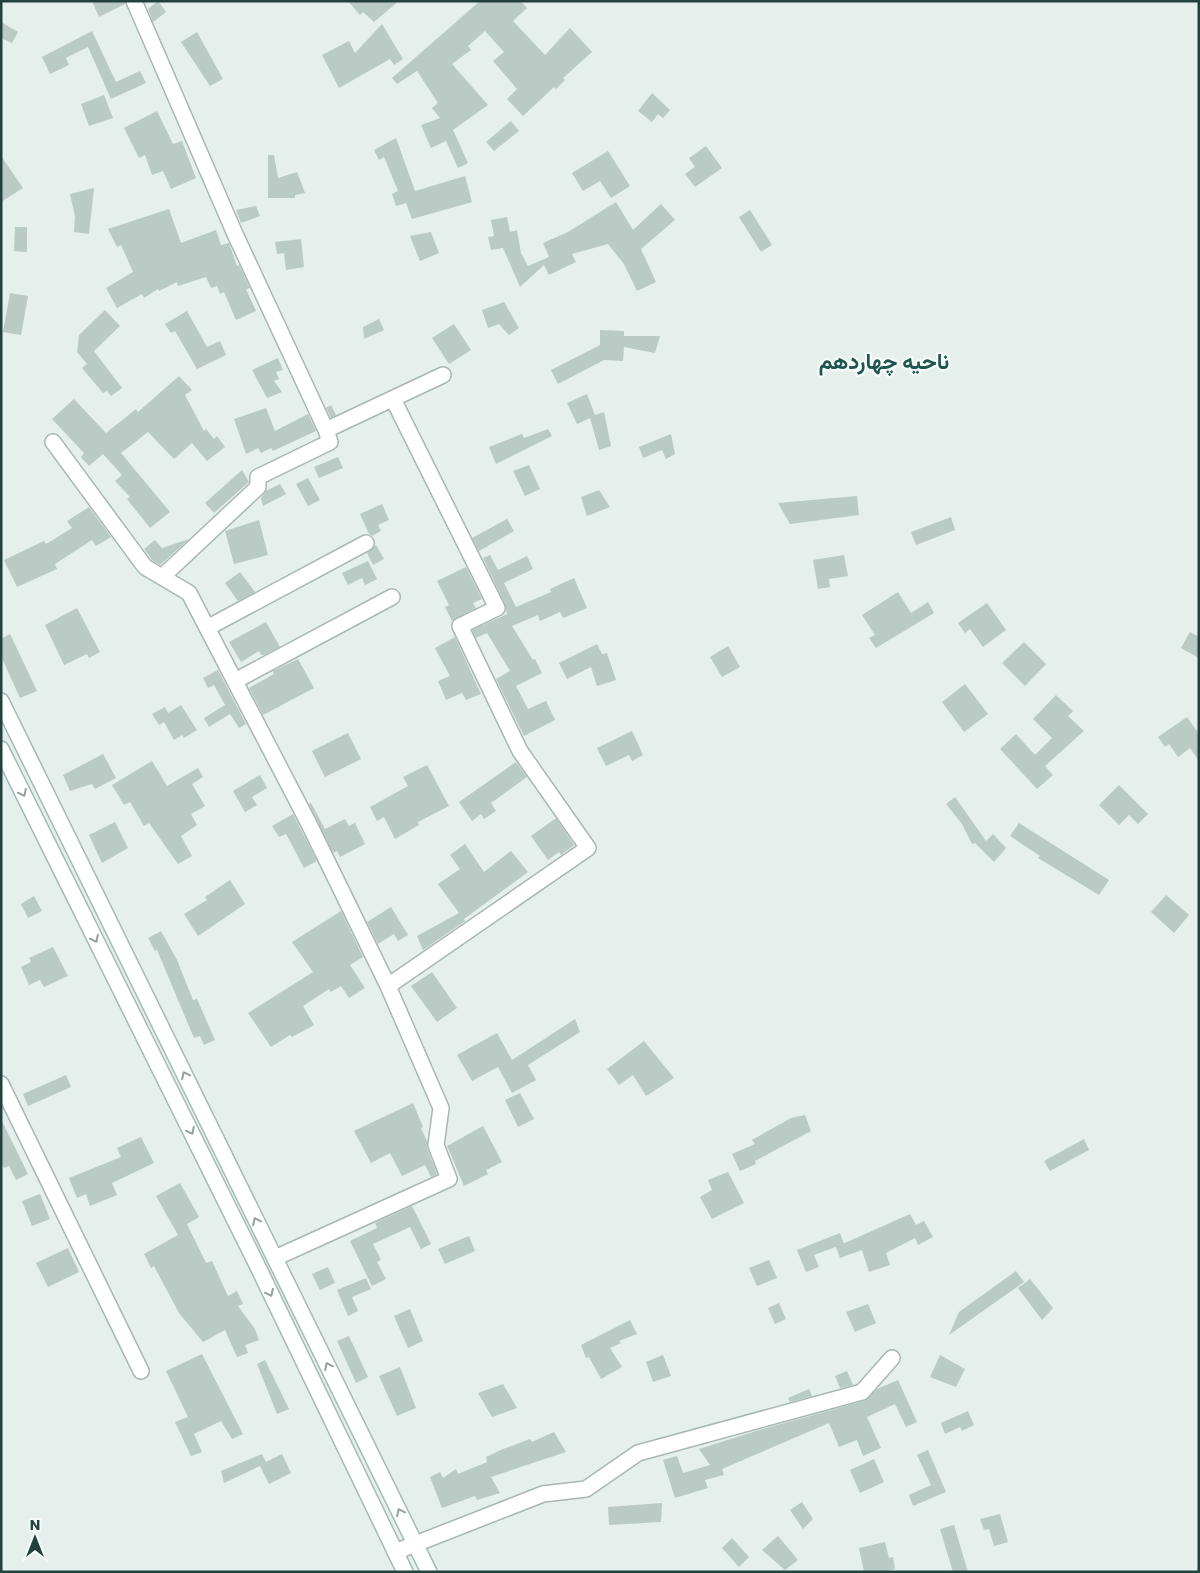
<svg xmlns="http://www.w3.org/2000/svg" width="1200" height="1573" viewBox="0 0 1200 1573" font-family="Poppins,Vazirmatn,sans-serif">
<style>
.building{fill:#bacac5}
.lines{fill:none;stroke-linecap:round;stroke-linejoin:round}
.minor-casing{stroke:#a7b8b4;stroke-width:18}
.secondary-casing{stroke:#a3bbb6;stroke-width:18}
.minor{stroke:#fff;stroke-width:15}
.secondary{stroke:#fff;stroke-width:15}
.oneway{stroke:#91a09e}
.labels{text-anchor:middle;stroke-width:4.5;stroke-linejoin:round;paint-order:stroke}
.district-label{font-size:22px;font-weight:bold;fill:#1e554f;stroke:#f6fbf9}
</style>
<rect width="100%" height="100%" fill="#e5efec"/>
<path class="building" d="M92 1H125V4L99 17Z
M158 1 166 12 153 22 148 9Z
M348 1H399L374 22 363 12 360 15Z
M480 1H521L527 8 513 21 545 55 570 28 592 52 563 78 565 80 556 89 554 87 523 116 507 99 517 89 493 61 504 52 485 31 468 46 471 50 452 64 488 105 453 130 468 163 458 168 446 141 431 148 421 125 440 118 432 108 438 103 417 71 397 84 392 78Z
M1 22 18 32 12 43 1 38Z
M382 24 403 59 394 65 390 59 339 88 322 55 349 41 355 53Z
M92 31 116 82 140 71 146 83 111 99 88 47 66 58 69 65 50 74 42 57Z
M197 32 223 79 210 86 181 42Z
M652 93 670 110 663 118 658 114 652 122 638 111Z
M104 95 113 118 89 126 81 104Z
M157 111 173 144 182 141 196 178 171 189 163 171 152 175 145 155 139 158 124 128Z
M511 121 519 131 494 151 486 142Z
M396 138 415 191 465 176 472 202 412 219 406 203 396 206 392 194 398 191 384 157 379 160 374 150Z
M706 146 722 168 695 187 685 174 695 167 689 158Z
M608 151 630 186 611 198 600 181 583 191 572 173Z
M268 155H274L278 178 297 172 305 193 295 195V198H268Z
M1 156 23 188 1 202Z
M94 188 89 234 74 232 75 216 70 194Z
M616 202 633 230 661 204 675 220 641 249 656 282 637 291 624 264 608 244 572 254 576 262 549 275 544 265 520 287 503 248 491 250 488 237 494 236 491 220 507 217 510 232 517 230 521 253 528 266 549 257 543 243 568 232Z
M256 206 260 216 241 223 236 210Z
M169 209 181 243 216 230 221 245 229 243 237 266 239 265 250 288 246 289 256 311 236 320 224 292 220 294 217 286 211 288 206 277 178 286 177 282 159 291 158 289 144 298 142 294 117 308 106 288 133 272 121 245 117 247 108 229Z
M750 210 772 245 761 252 739 217Z
M15 227H27V252L14 251Z
M431 232 439 253 420 261 410 236Z
M301 239 304 267 286 270 284 253 277 254 275 242Z
M10 293 28 296 21 335 3 332Z
M504 302 519 328 509 335 499 324 488 328 482 310Z
M105 310 120 326 94 351 122 388 111 396 107 391 103 393 82 368 87 364 77 352 79 335Z
M187 311 207 347 220 341 226 355 197 369 175 331 171 333 165 324Z
M379 319 384 330 364 339 363 327Z
M454 324 471 350 449 364 432 338Z
M600 330 624 331V336H660L655 353 624 347 623 361 604 360 558 384 551 370 600 345Z
M278 358 283 370 276 372 279 379 274 381 282 392 267 398 252 370Z
M179 376 192 390 185 395 204 431 206 429 214 439 217 436 225 447 207 461 192 443 174 459 148 432 121 453 170 512 150 528 127 499 130 497 115 481 122 475 103 454 89 466 81 457 84 453 52 419 74 399 106 433 136 409 138 412Z
M587 394 595 415 604 412 611 446 599 450 590 418 577 424 567 403Z
M331 405 336 415 331 418 326 408Z
M266 408 275 431 308 414 316 431 273 451 271 448 261 453 258 448 246 454 234 419Z
M548 429 552 436 496 464 489 447 522 434 524 438Z
M671 434 675 454 666 459 662 450 643 458 639 447Z
M338 457 343 468 319 478 314 467Z
M529 465 540 489 525 496 513 471Z
M242 470 249 482 214 513 205 503Z
M308 478 320 500 308 506 296 484Z
M280 484 286 494 263 506 261 498 266 491Z
M599 490 610 507 587 516 581 497Z
M857 496 859 515 790 524 778 503Z
M382 504 389 520 378 525 381 531 372 536 369 534 360 514Z
M89 507 111 537 96 546 92 540 55 564 57 569 17 587 4 560 44 541 46 544 72 528 67 521Z
M951 517 955 530 916 545 911 532Z
M507 519 514 531 479 551 472 538Z
M259 520 268 555 234 564 225 531Z
M189 539 160 565 153 561 144 549 155 540 162 548Z
M376 545 384 559 373 565 367 553Z
M490 555 498 570 527 556 533 569 504 583 516 607 551 592 550 589 574 578 587 608 563 618 560 612 540 621 538 615 512 626 533 660 535 659 542 673 516 686 528 709 546 701 555 720 524 736 496 679 510 671 487 633 476 638 472 630 507 614 505 604 483 558Z
M844 555 848 576 829 579 830 587 818 589 813 560Z
M368 561 377 579 365 585 362 578 348 585 342 573Z
M466 567 482 599 473 603 476 608 452 621 445 607 449 605 437 581Z
M240 572 255 592 238 601 225 583Z
M898 592 911 613 928 602 934 613 876 648 869 638 875 635 862 615Z
M987 603 1006 630 983 647 970 629 965 633 958 623Z
M77 608 100 652 89 658 87 654 64 665 45 625Z
M266 622 280 647 264 655H261L259 651 241 662 229 642Z
M1190 632 1199 637V658L1181 648Z
M10 634 37 691 20 698 1 656V639Z
M455 637 481 694 466 700 462 693 446 700 438 681 450 676 435 648Z
M1024 642 1046 664 1025 686 1002 663Z
M597 644 602 654 607 653 616 680 597 686 591 667 567 679 559 663Z
M728 646 740 667 722 677 710 657Z
M298 659 314 688 263 715 249 688 274 674 273 671Z
M218 670 246 724 239 728 230 714 209 727 204 718 225 705 214 685 208 688 203 678Z
M965 684 988 714 964 732 942 702Z
M1056 695 1073 711 1068 716 1084 731 1045 766 1053 775 1037 789 1000 749 1016 734 1035 755 1052 738 1033 719Z
M181 705 197 730 184 738 182 735 174 740 164 722 159 725 152 714 165 707 168 713Z
M1187 717 1199 734V761L1190 748 1178 757 1169 744 1165 747 1158 737Z
M632 731 643 755 632 761 629 755 606 766 597 748Z
M348 733 361 759 325 777 312 751Z
M103 754 116 778 95 789 92 784 70 791 63 775Z
M152 761 167 786 198 768 203 777 192 784 205 806 191 814 197 825 181 836 192 856 178 864 149 823 144 826 130 802 124 805 112 785Z
M516 762 527 777 491 803 496 811 484 819 481 814 472 821 459 802Z
M427 765 449 806 418 822 419 825 395 839 384 817 377 821 370 807 408 786 403 777Z
M260 775 267 788 252 797 257 805 245 812 233 791Z
M1119 785 1148 814 1138 824 1129 815 1119 825 1099 805Z
M955 797 986 841 993 834 1006 848 994 862 975 843 972 844 962 824 946 804Z
M311 803 325 829 345 819 349 826 355 823 365 844 340 857 337 851 333 853 309 804Z
M293 814 317 861 304 868 286 834 279 837 272 826Z
M556 818 574 845 561 855 559 852 548 860 531 836Z
M115 822 128 848 102 863 89 835Z
M1019 823 1109 880 1099 895 1038 858 1040 856 1010 836Z
M465 844 484 872 511 851 528 872 464 919 465 921 423 950 417 936 459 913 438 884 460 869 450 855Z
M230 880 245 904 198 936 184 914 207 900 205 897Z
M1166 895 1189 915 1174 933 1151 912Z
M34 896 42 911 28 918 21 904Z
M391 907 408 935 398 941 394 934 378 944 367 922Z
M341 911 363 957 350 965 365 988 349 998 341 986 331 992 329 989 303 1006 314 1025 292 1037 290 1035 271 1047 248 1013 313 972 292 942Z
M161 931 177 960 193 1000 197 999 215 1040 204 1045 200 1036 194 1038 157 950 155 951 148 938Z
M53 947 68 976 44 987 40 980 29 985 21 967 31 962 29 958Z
M432 972 457 1008 437 1022 411 986Z
M575 1019 580 1032 528 1065 536 1080 512 1093 498 1067 472 1081 457 1055 497 1033 512 1060Z
M644 1041 674 1078 646 1096 633 1075 619 1085 607 1069Z
M66 1075 71 1087 28 1106 23 1094Z
M520 1093 534 1119 518 1127 505 1100Z
M413 1103 423 1127 421 1128 427 1141V1148L437 1174 431 1177 425 1165 402 1176 390 1153 371 1163 354 1131Z
M805 1115 811 1131 755 1161 756 1164 740 1171 732 1154 755 1144 752 1140 791 1118Z
M1 1119 28 1174 16 1180 9 1166 4 1168 1 1162Z
M483 1126 502 1162 486 1170 488 1174 464 1186 447 1146Z
M141 1137 154 1163 112 1183 117 1195 90 1206 86 1194 77 1198 69 1178 121 1157 117 1148Z
M1084 1139 1089 1150 1050 1171 1044 1161Z
M728 1172 744 1203 712 1219 700 1197 712 1190 708 1180Z
M180 1183 199 1217 187 1224 206 1263 212 1261 228 1296 237 1291 243 1304 238 1306 255 1329 259 1340 245 1345 248 1353 237 1357 225 1330 203 1342 179 1313 154 1266 151 1268 144 1254 178 1235 156 1196Z
M40 1194 50 1219 32 1226 22 1201Z
M412 1206 431 1244 421 1249 410 1227 373 1244 381 1260 377 1262 386 1279 372 1286 350 1241 377 1228 375 1223Z
M910 1214 916 1225 924 1221 933 1237 918 1245 915 1238 886 1253 890 1265 869 1272 862 1250 840 1258 836 1247Z
M840 1233 844 1244 814 1255 819 1267 806 1272 797 1250Z
M469 1236 475 1251 445 1264 438 1249Z
M68 1248 79 1272 48 1287 36 1263Z
M769 1260 777 1278 757 1286 749 1268Z
M328 1267 335 1283 320 1290 312 1274Z
M1016 1271 1024 1282 949 1335 959 1312Z
M366 1278 371 1289 352 1297 358 1311 348 1316 337 1290Z
M1030 1279 1053 1308 1042 1320 1018 1288Z
M779 1303 786 1319 775 1324 768 1308Z
M868 1304 876 1323 855 1332 846 1312Z
M410 1309 423 1341 408 1348 394 1316Z
M630 1320 637 1334 619 1341 621 1343 610 1348 622 1367 601 1379 589 1357 586 1358 581 1345Z
M349 1336 368 1377 356 1383 337 1341Z
M202 1354 243 1434 232 1439 221 1421 194 1434 202 1452 191 1456 175 1422 188 1417 166 1371Z
M663 1355 671 1376 653 1382 646 1362Z
M940 1355 965 1369 956 1387 930 1377Z
M265 1360 289 1409 277 1414 257 1364Z
M400 1367 416 1408 397 1416 379 1376Z
M847 1371 853 1385 840 1388 835 1376Z
M898 1380 917 1422 906 1427 895 1404 867 1417 881 1448 863 1456 857 1440 839 1447 829 1423 722 1469 724 1475 705 1480 708 1488 675 1498 663 1460 677 1456 683 1473 710 1465 699 1449 756 1431 864 1401 877 1389Z
M503 1384 517 1408 492 1417 478 1393Z
M809 1389 812 1396 790 1402 788 1398Z
M968 1411 974 1425 962 1431 960 1427 945 1434 941 1423Z
M554 1432 566 1452 491 1477 500 1493 477 1500 475 1496 442 1508 430 1477 440 1472 443 1478 456 1469 458 1474 487 1462 486 1457 503 1449 530 1439 532 1442Z
M928 1450 946 1492 913 1506 909 1495 931 1485 917 1455Z
M262 1454 266 1462 282 1454 291 1473 269 1484 260 1466 224 1483 221 1471Z
M874 1459 884 1482 860 1493 850 1470Z
M802 1502 813 1519 803 1529 790 1510Z
M662 1503 661 1522 609 1525 608 1507Z
M1000 1514 1008 1542 994 1546 989 1529 984 1530 980 1519Z
M954 1525 968 1572H953L940 1529Z
M778 1536 798 1560 785 1570 762 1550Z
M732 1538 749 1557 739 1567 722 1548Z
M885 1542 889 1558 893 1557 895 1569 882 1572H864L859 1548Z"/>
<g class="lines">
<g class="minor-casing">
<path id="minor" d="M134 1 235 234 326 430 330 442 258 477V487L163 576
M326 430 443 375
M53 442 145 567 189 593 308 822 388 986 441 1108 436 1145 449 1179 275 1258
M207 628 366 543
M235 681 392 597
M388 986 588 848 520 751 460 626 497 608 393 399
M1 1084 141 1371
M395 1552 543 1494 586 1489 638 1453 862 1392 892 1358"/>
</g>
<g class="secondary-casing">
<path id="secondary" d="M1 701 429 1572
M1 749 258 1267 405 1572"/>
</g>
<use href="#minor" class="minor"/>
<use href="#secondary" class="secondary"/>
</g>
<defs><path id="oneway-chevron" d="M-2-3.5L2.5 0L-2 3.5" fill="none" stroke-width="1.6" stroke-linecap="round" stroke-linejoin="round" transform="scale(1.25)"/></defs>
<g class="oneway">
<use href="#oneway-chevron" transform="translate(23 793) rotate(64)"/>
<use href="#oneway-chevron" transform="translate(95 939) rotate(64)"/>
<use href="#oneway-chevron" transform="translate(185 1075) rotate(-116)"/>
<use href="#oneway-chevron" transform="translate(191 1131) rotate(64)"/>
<use href="#oneway-chevron" transform="translate(256 1221) rotate(-116)"/>
<use href="#oneway-chevron" transform="translate(270 1293) rotate(64)"/>
<use href="#oneway-chevron" transform="translate(328 1366) rotate(-116)"/>
<use href="#oneway-chevron" transform="translate(400 1512) rotate(-116)"/>
</g>
<g class="labels">
<g class="district-label">
<text x="884" y="369">ناحیه چهاردهم</text>
</g>
</g>
<rect width="1200" height="1573" fill="none" stroke="#23423e" stroke-width="5"/>
<g transform="translate(35 1538)" stroke="#f6fbf9" stroke-width="4" paint-order="stroke">
<path d="M0-4L9 19L0 12L-9 19Z" fill="#23423e"/>
<text y="-8" font-size="14" font-weight="bold" text-anchor="middle" fill="#23423e">N</text>
</g>
</svg>
